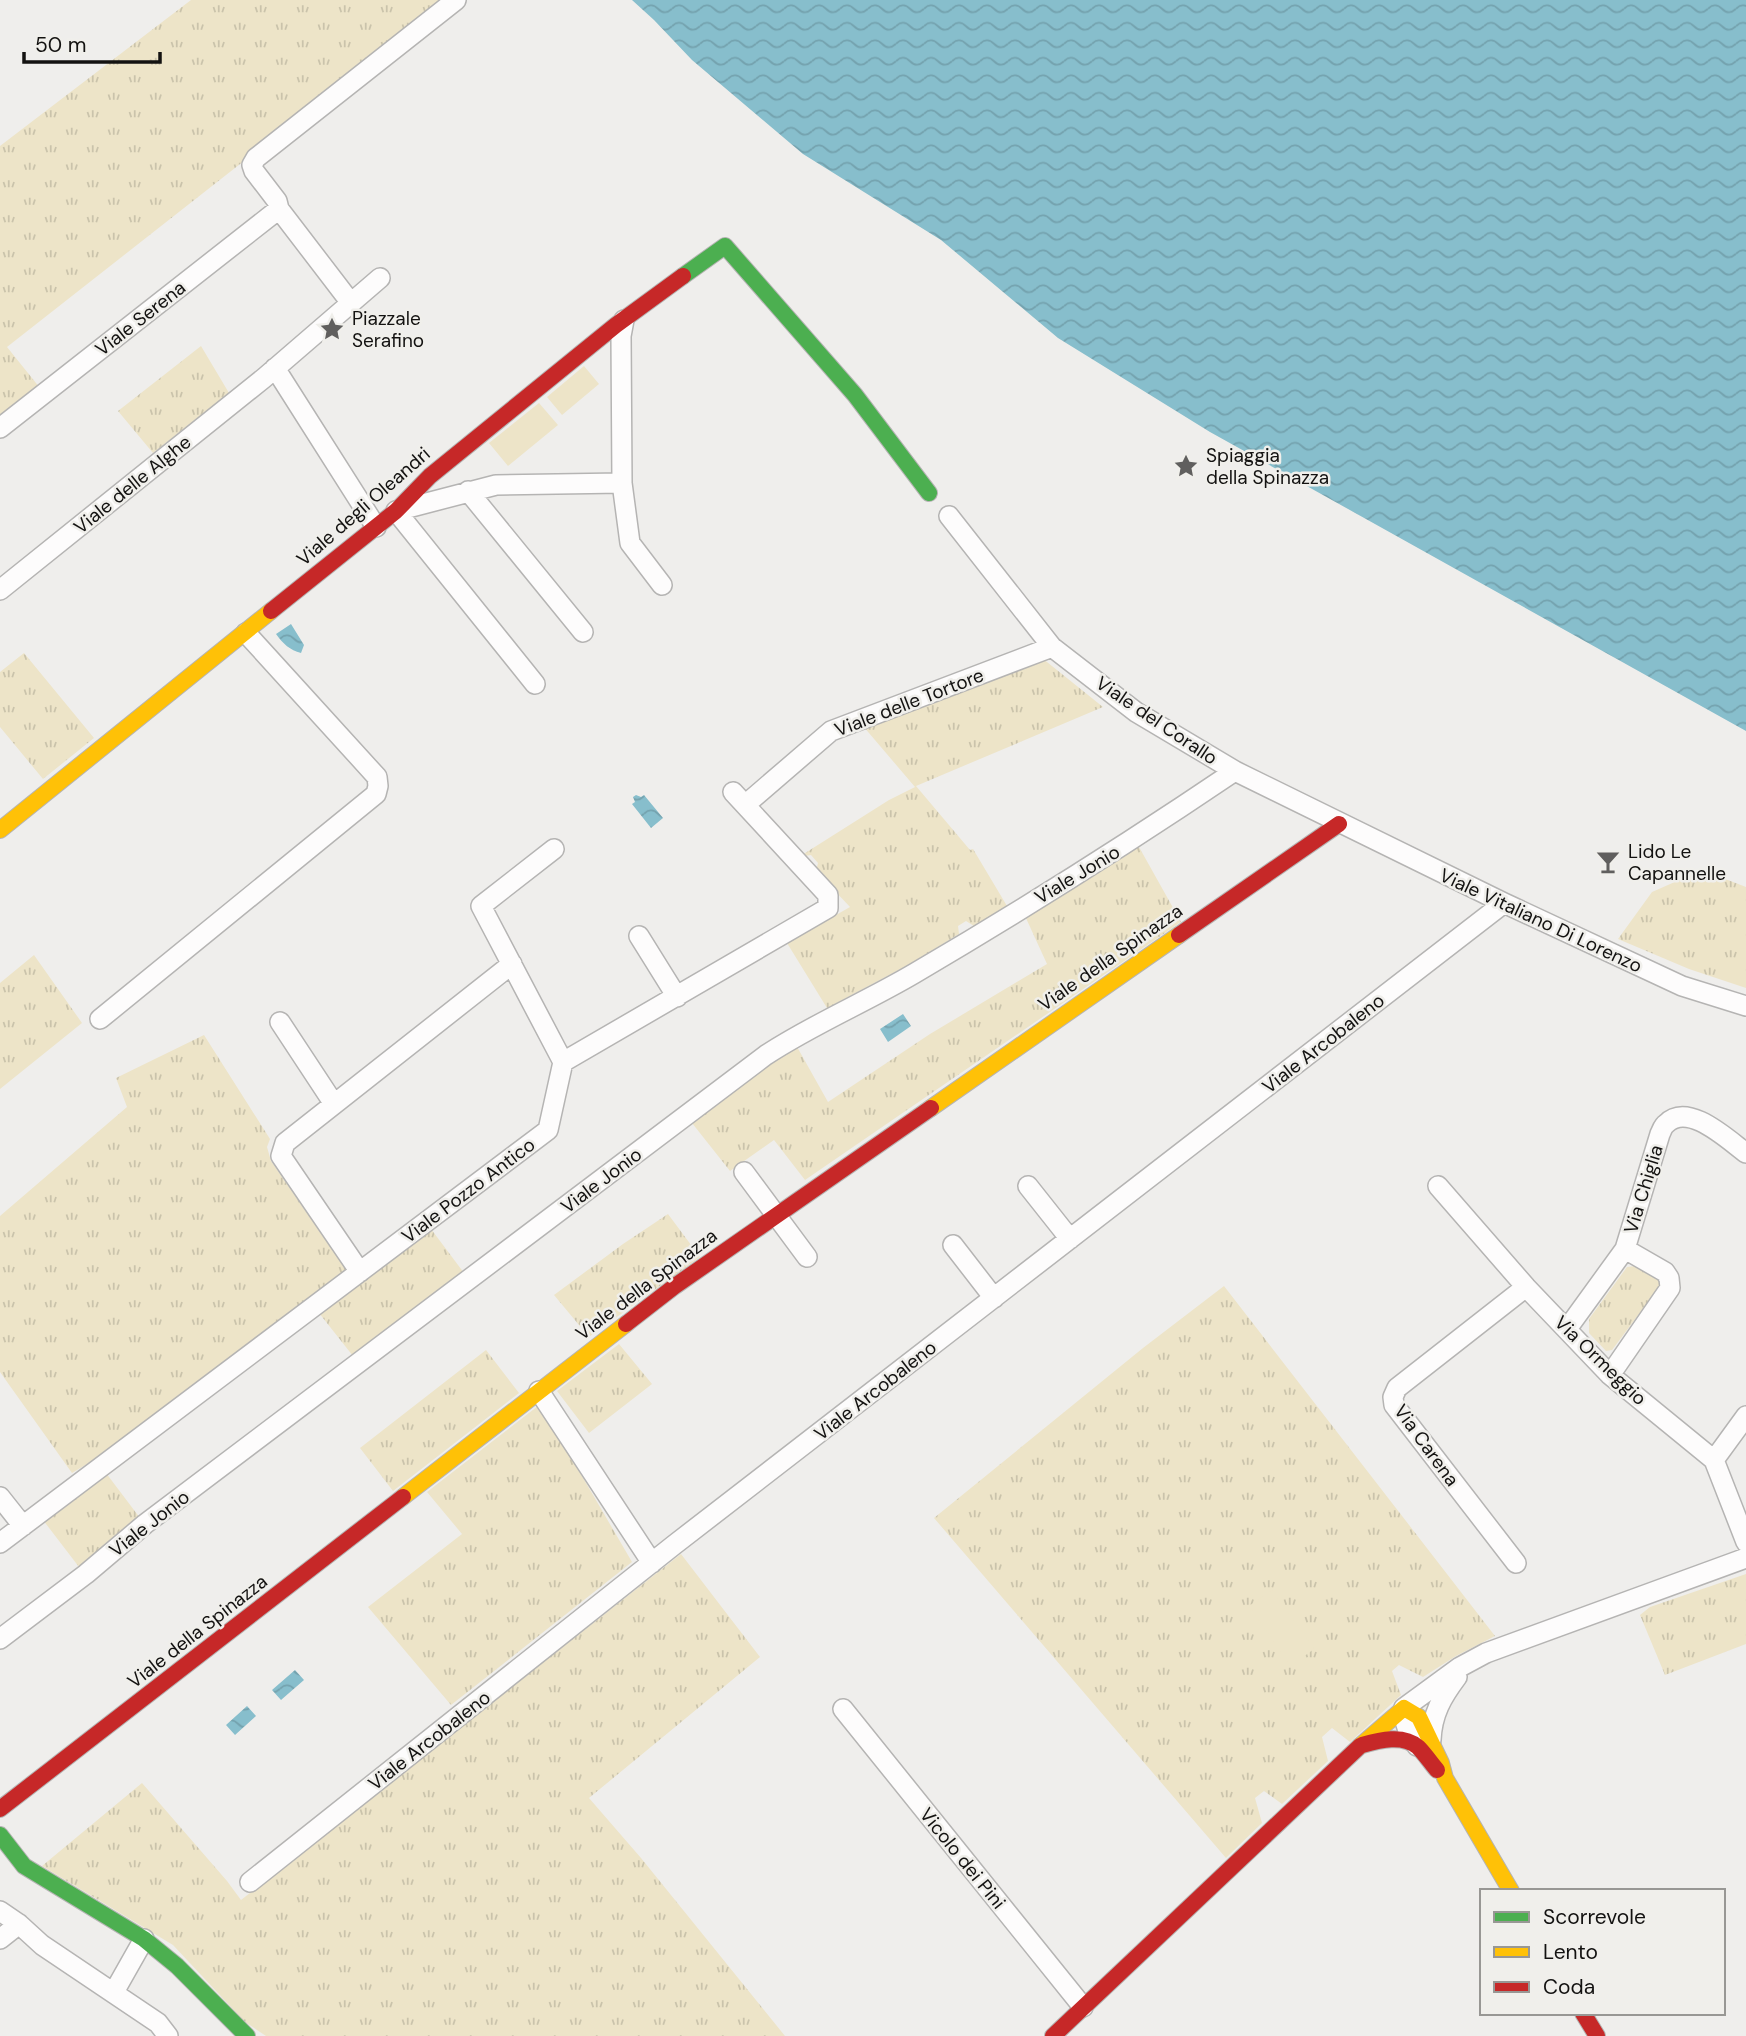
<svg xmlns="http://www.w3.org/2000/svg" width="1746" height="2036" viewBox="0 0 1746 2036" font-family="'DM Sans',sans-serif">
<style>
.grass{fill:url(#grass-tufts)}
.pitch{fill:#ede4c8}
.water{fill:url(#water-waves)}
.lines{fill:none;stroke-linecap:round;stroke-linejoin:round}
.street-casing{stroke:#b5b4b3;stroke-width:22}
.fast-casing{stroke:#b5b4b3;stroke-width:18}
.slow-casing{stroke:#b5b4b3;stroke-width:18}
.jam-casing{stroke:#b5b4b3;stroke-width:18}
.street{stroke:#fdfcfc;stroke-width:19}
.fast{stroke:#4caf50;stroke-width:16}
.slow{stroke:#ffc107;stroke-width:16}
.jam{stroke:#c62828;stroke-width:16}
.labels{text-anchor:middle;stroke-width:5;stroke-linejoin:round;paint-order:stroke}
.street-label{font-size:19px;fill:#131211;stroke:#f0efeb}
.poi-label{font-size:19px;fill:#131211;stroke:#f0efeb;text-anchor:start}
</style>
<defs>
<pattern id="grass-tufts" width="24" height="20" patternUnits="userSpaceOnUse" patternTransform="scale(1.75)"><rect width="24" height="20" fill="#ede4c8"/><path d="M3 7l-1-3M5 7V3M7 7l1-3M15 17l-1-3M17 17v-4M19 17l1-3" fill="none" stroke="#cac3ab"/></pattern>
<pattern id="water-waves" width="16" height="10" patternUnits="userSpaceOnUse" patternTransform="scale(1.75)"><rect width="16" height="10" fill="#87becc"/><path d="M0 5q4-4 8 0t8 0" fill="none" stroke="#74a2ae"/></pattern>
</defs>
<rect width="100%" height="100%" fill="#efeeec"/>
<path class="grass" d="M191 0H449L7 347 40 388 0 420V146Z
M201 346 229 393 153 453 118 411Z
M24 653 94 738 43 779 0 727V672Z
M1042 658 1103 707 916 786 970 850 973 849 1007 906 974 926 966 921 958 926 959 934 908 965 827 1008 787 943 850 907 816 871 818 863 811 855 804 856 802 855 889 800 915 787 863 726Z
M1139 847 1181 922 805 1180 774 1140 730 1171 692 1123 758 1072 796 1045 828 1102 930 1034 1047 964 1025 916Z
M1702 870 1746 887V988L1689 969 1618 939 1652 892Z
M34 955 82 1023 0 1089V983Z
M204 1035 270 1139 267 1147 271 1161 349 1274 122 1443 72 1473 0 1372V1216L127 1107 116 1078Z
M668 1214 700 1257 589 1337 554 1295 623 1244Z
M431 1229 464 1273 353 1356 319 1313Z
M1635 1266 1659 1278 1660 1286 1612 1350 1606 1351 1589 1333V1319L1627 1267Z
M1224 1286 1495 1636 1456 1656 1423 1677 1399 1665 1392 1671 1401 1695 1350 1742 1332 1728 1322 1737 1328 1761 1282 1804 1264 1791 1255 1798 1262 1823 1226 1858 934 1518 1143 1348Z
M619 1344 652 1384 589 1433 557 1391Z
M486 1350 519 1393 393 1491 360 1448Z
M538 1406 568 1452 632 1562 451 1705 368 1607 462 1534 427 1492Z
M106 1473 140 1518 79 1567 43 1520Z
M681 1554 760 1657 589 1798 641 1858 785 2036H266L245 2022 173 1945 42 1866 142 1783 227 1881 241 1900Z
M1746 1574V1644L1665 1675 1640 1615 1650 1607Z"/>
<path class="pitch" d="M584 366 599 384 562 415 547 397Z
M539 403 558 425 508 466 489 443Z
M1272 1590 1314 1649 1291 1666 1249 1606Z"/>
<path class="water" d="M632 0H1746V731L1210 432 1058 338 941 240 803 154 692 60 654 20Z
M291 624 304 645 301 653C290 650 283 644 276 634Z
M636 795 641 797 644 795 663 818 651 828 632 804 635 802 633 797Z
M903 1014 911 1026 888 1042 880 1029Z
M295 1670 304 1680 281 1700 272 1690Z
M247 1706 256 1716 235 1735 226 1725Z"/>
<g class="lines">
<g class="street-casing">
<path id="street" d="M351 303 279 209 277 201 254 171 252 165 256 158 456 0
M275 368 376 527
M0 428 279 209
M622 483 621 336 624 320
M468 491 583 632
M949 516 1052 647 1136 712 1235 771 1504 903 1682 986 1746 1006
M0 590 264 378 380 278
M535 684 396 511 496 485 622 483 630 543 662 585
M745 805 831 731 1052 647
M554 849 481 906 563 1062
M639 936 677 997
M100 1019 376 794 378 786 377 777 246 633
M280 1022 334 1104
M744 1172 807 1257
M1028 1186 1070 1239
M1438 1186 1526 1287 1610 1375 1714 1460 1746 1542
M953 1245 994 1298
M360 1272 281 1156 285 1143 512 964
M1567 1329 1625 1249 1660 1134C1662 1130 1663 1126 1666 1124 1688 1101 1728 1140 1746 1153
M1610 1375 1670 1288 1669 1278 1665 1272 1625 1249
M539 1391 652 1563
M1714 1460 1746 1416
M0 1497 23 1526
M0 1543 548 1130 563 1062 828 908V895L733 792
M1516 1563 1394 1405 1393 1397 1397 1388 1526 1287
M0 1639 86 1574 145 1524 766 1055C813 1024 866 1002 915 973 1024 909 1130 842 1235 771
M843 1709 1083 2007
M1431 1740C1432 1714 1442 1697 1457 1677
M1417 1746C1408 1733 1404 1724 1404 1708L1460 1667 1486 1653 1746 1558
M250 1882 674 1545 1504 903
M0 1911 19 1924 42 1945 158 2023 168 2036
M0 1939 19 1924
M114 1992 144 1939"/>
</g>
<g class="fast-casing">
<path id="fast" d="M683 276 725 246 855 395 929 493
M0 1835 24 1866 144 1939 177 1966 247 2036"/>
</g>
<g class="slow-casing">
<path id="slow" d="M0 830 271 611
M931 1108 1179 935
M403 1497 626 1324
M1360 1746 1404 1708 1419 1717 1441 1763 1445 1778 1511 1891"/>
</g>
<g class="jam-casing">
<path id="jam" d="M271 611 396 511 430 476 616 325 683 276
M1179 935 1339 824
M626 1324 675 1286 931 1108
M1362 1745C1380 1740 1403 1734 1418 1747 1425 1754 1431 1763 1437 1770
M0 1809 403 1497
M1583 2013 1597 2036
M1053 2036 1360 1746"/>
</g>
<use href="#street" class="street"/>
<use href="#fast" class="fast"/>
<use href="#slow" class="slow"/>
<use href="#jam" class="jam"/>
</g>
<defs>
<g id="sight-bare" transform="scale(1.89)"><path d="M0-6L1.8-2.2L6-1.7L2.9 1.2L3.7 5.4L0 3.3L-3.7 5.4L-2.9 1.2L-6-1.7L-1.8-2.2Z" fill="#605f5e" stroke="#f0efeb" stroke-width="2.5" paint-order="stroke"/></g>
<g id="bar-bare" transform="scale(1.89)"><path d="M-6-5H6L.8 .8V4.5H3.5V6h-7V4.5H-.8V.8Z" fill="#605f5e" stroke="#f0efeb" stroke-width="2.5" paint-order="stroke"/></g>
</defs>
<g fill-rule="evenodd">
<use href="#sight-bare" x="332" y="329"/>
<use href="#sight-bare" x="1186" y="466"/>
<use href="#bar-bare" x="1608" y="862"/>
</g>
<g class="labels">
<g class="street-label">
<text transform="translate(140 318) rotate(-38)" y="7">Viale Serena</text>
<text transform="translate(132 484) rotate(-39)" y="7">Viale delle Alghe</text>
<text transform="translate(363 506) rotate(-41)" y="7">Viale degli Oleandri</text>
<text transform="translate(909 702) rotate(-21)" y="7">Viale delle Tortore</text>
<text transform="translate(1157 720) rotate(34)" y="7">Viale del Corallo</text>
<text transform="translate(1077 874) rotate(-31)" y="7">Viale Jonio</text>
<text transform="translate(1541 920) rotate(25)" y="7">Viale Vitaliano Di Lorenzo</text>
<text transform="translate(1110 957) rotate(-35)" y="7">Viale della Spinazza</text>
<text transform="translate(1323 1043) rotate(-38)" y="7">Viale Arcobaleno</text>
<text transform="translate(601 1180) rotate(-37)" y="7">Viale Jonio</text>
<text transform="translate(1643 1189) rotate(-73)" y="7">Via Chiglia</text>
<text transform="translate(468 1190) rotate(-37)" y="7">Viale Pozzo Antico</text>
<text transform="translate(646 1284) rotate(-37)" y="7">Viale della Spinazza</text>
<text transform="translate(1601 1360) rotate(44)" y="7">Via Ormeggio</text>
<text transform="translate(875 1390) rotate(-38)" y="7">Viale Arcobaleno</text>
<text transform="translate(1427 1445) rotate(54)" y="7">Via Carena</text>
<text transform="translate(149 1523) rotate(-38)" y="7">Viale Jonio</text>
<text transform="translate(197 1631) rotate(-38)" y="7">Viale della Spinazza</text>
<text transform="translate(429 1740) rotate(-38)" y="7">Viale Arcobaleno</text>
<text transform="translate(963 1858) rotate(51)" y="7">Vicolo dei Pini</text>
</g>
<g class="poi-label">
<text x="352" y="325">Piazzale<tspan x="352" dy="22">Serafino</tspan></text>
<text x="1206" y="462">Spiaggia<tspan x="1206" dy="22">della Spinazza</tspan></text>
<text x="1628" y="858">Lido Le<tspan x="1628" dy="22">Capannelle</tspan></text>
</g>
</g>
<rect x="1480" y="1889" width="245" height="126" fill="#f0efeb" stroke="#989794" stroke-width="2"/>
<rect x="1494" y="1912" width="35" height="10" fill="#4caf50" stroke="#989794" stroke-width="2"/>
<text x="1543" y="1924" font-size="21" fill="#131211">Scorrevole</text>
<rect x="1494" y="1947" width="35" height="10" fill="#ffc107" stroke="#989794" stroke-width="2"/>
<text x="1543" y="1959" font-size="21" fill="#131211">Lento</text>
<rect x="1494" y="1982" width="35" height="10" fill="#c62828" stroke="#989794" stroke-width="2"/>
<text x="1543" y="1994" font-size="21" fill="#131211">Coda</text>
<path d="M24 52v10h136v-10" fill="none" stroke="#131211" stroke-width="3.5"/>
<text x="35" y="52" font-size="21" fill="#131211" stroke="#f0efeb" stroke-width="5" paint-order="stroke">50 m</text>
</svg>
